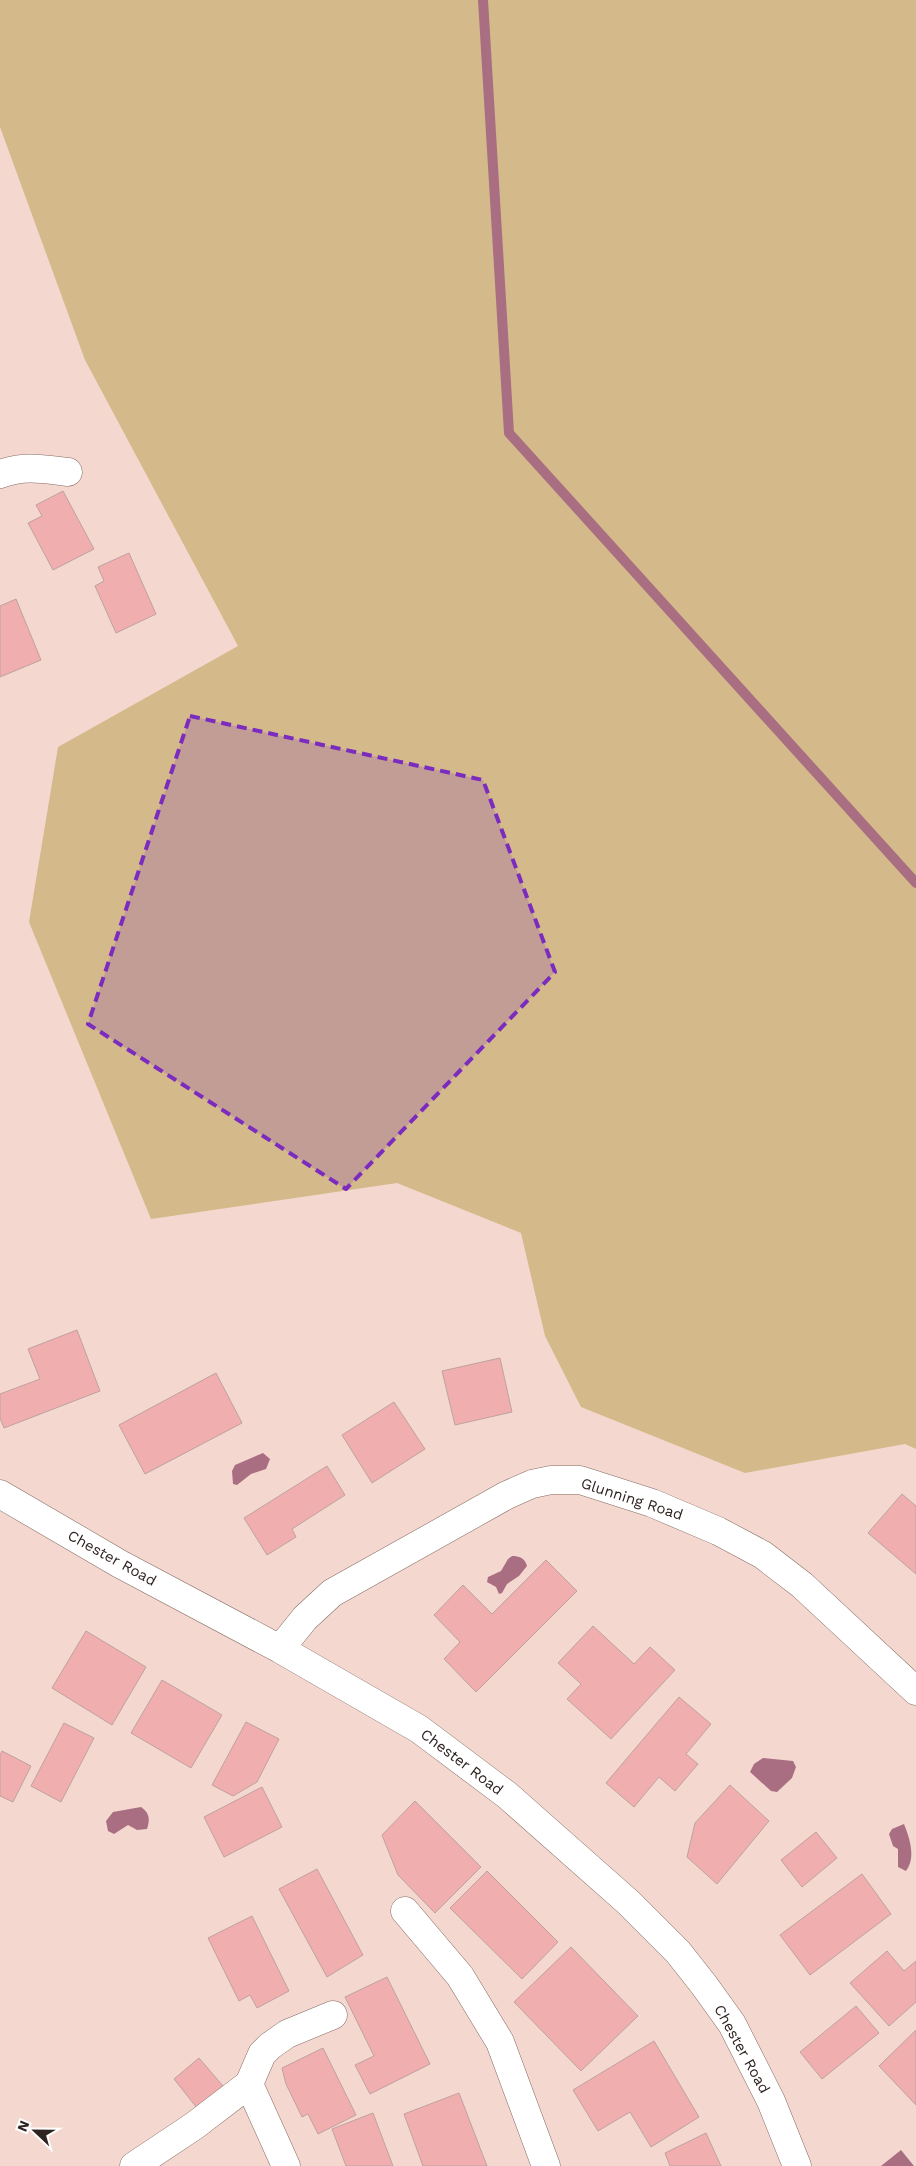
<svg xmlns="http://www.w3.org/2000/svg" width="916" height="2166" viewBox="0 0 916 2166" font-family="'Work Sans',sans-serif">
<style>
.green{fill:#d4b98b}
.water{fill:#a96e82}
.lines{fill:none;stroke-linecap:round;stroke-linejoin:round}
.stream{stroke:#a96e82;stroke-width:10}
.building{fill:#f1aeae;stroke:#bea1a1}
.street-casing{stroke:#856c64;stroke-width:29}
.street{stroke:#fff;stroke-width:28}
.marked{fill:#7b2cbf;fill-opacity:0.2;stroke:#7b2cbf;stroke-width:4;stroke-dasharray:10 6;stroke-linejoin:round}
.labels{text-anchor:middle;stroke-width:4.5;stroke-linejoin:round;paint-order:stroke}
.street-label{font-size:15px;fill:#2e2320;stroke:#fff}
</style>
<rect width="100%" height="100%" fill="#f4d8cf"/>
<path class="green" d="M0 0H916V1449L905 1444 745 1473 581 1407 545 1336 521 1233 397 1183 151 1219 29 922 58 747 238 646 85 360 0 127Z"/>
<path class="water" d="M263 1453 270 1459 266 1469 251 1474 237 1485 233 1484 232 1471 235 1465Z
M512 1556C519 1556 525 1558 527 1566L519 1576 507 1584 502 1593 499 1594 496 1587 487 1582 488 1577 501 1571 508 1559Z
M763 1758 793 1761 796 1767 792 1778 777 1792 771 1791 750 1772 754 1764Z
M141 1807C150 1813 150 1820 147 1829L137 1830 128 1825 114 1834 108 1831 106 1821 113 1812Z
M904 1824C910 1839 916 1858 906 1871L898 1867V1849L893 1846 889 1834 892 1829Z
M901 2150 914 2166H881Z"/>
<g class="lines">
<path class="stream" d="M483 0 509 433 916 883"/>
</g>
<path class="building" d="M63 491 94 549 53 570 28 523 42 516 36 505Z
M129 553 156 614 116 633 95 586 104 581 98 567Z
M16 599 41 660 0 677V606Z
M77 1330 100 1391 4 1428 0 1418V1394L40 1379 28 1349Z
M500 1358 512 1412 455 1425 442 1371Z
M216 1373 242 1423 145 1474 119 1425Z
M394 1402 425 1449 372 1483 342 1435Z
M327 1466 345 1495 292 1529 296 1537 267 1555 244 1518Z
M902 1494 916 1506V1574L868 1533Z
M546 1560 577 1591 476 1692 444 1659 460 1642 434 1615 463 1585 492 1614Z
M593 1626 634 1664 650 1647 675 1670 611 1739 567 1699 581 1684 558 1663Z
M86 1631 146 1667 112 1725 52 1688Z
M162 1680 222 1715 191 1768 131 1733Z
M679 1697 711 1724 686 1754 698 1764 675 1791 659 1777 634 1807 606 1783Z
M246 1722 279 1739 257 1782 233 1796 212 1785Z
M64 1723 94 1738 61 1802 31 1786Z
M2 1751 31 1766 13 1802 0 1796V1755Z
M730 1785 769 1821 717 1884 687 1857 695 1823Z
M262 1787 282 1827 224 1857 204 1817Z
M415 1801 481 1867 435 1913 398 1875 382 1835Z
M816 1832 837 1858 802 1887 781 1860Z
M317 1869 363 1955 327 1977 279 1889Z
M487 1871 558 1942 522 1979 450 1908Z
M862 1874 891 1914 810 1975 780 1935Z
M252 1916 289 1991 257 2008 250 1995 239 2001 208 1938Z
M571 1947 638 2016 581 2071 514 2002Z
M887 1951 904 1971 916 1961V2002L889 2026 850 1983Z
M387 1977 430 2064 370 2094 355 2065 374 2056 345 1997Z
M856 2006 879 2033 822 2079 800 2052Z
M916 2030V2105L879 2066Z
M654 2041 699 2117 651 2147 630 2112 598 2131 573 2090Z
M323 2048 356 2115 318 2134 308 2114 302 2117 286 2084 282 2068Z
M199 2058 223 2086 197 2108 174 2079Z
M459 2093 487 2166H423L404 2114Z
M373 2113 393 2166H346L332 2129Z
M706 2133 721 2166H670L665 2153Z"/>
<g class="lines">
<g class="street-casing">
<path id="street" d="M0 474C25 465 43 469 68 472
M0 1494 120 1564 280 1649 419 1729 507 1795 628 1902 678 1952 704 1985 732 2024 771 2101 797 2166
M280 1649 305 1618 332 1593 507 1495 532 1484 551 1480H580L652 1503 718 1531 763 1555 802 1585 916 1691
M405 1911 460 1976 500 2042 546 2166
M249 2084 286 2166
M134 2166 194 2126 249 2084 262 2054 270 2046 287 2034 333 2015"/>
</g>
<use href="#street" class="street"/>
</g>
<path class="marked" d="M190 716 483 780 555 972 346 1189 88 1024Z"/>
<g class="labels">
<g class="street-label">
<text transform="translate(632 1499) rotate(18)" y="5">Glunning Road</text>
<text transform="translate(112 1558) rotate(29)" y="5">Chester Road</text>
<text transform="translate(462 1762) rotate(37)" y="5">Chester Road</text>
<text transform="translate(742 2049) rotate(61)" y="5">Chester Road</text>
</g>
</g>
<g transform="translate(35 2131) rotate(292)" stroke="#ffffff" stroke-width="4" paint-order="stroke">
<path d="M0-4L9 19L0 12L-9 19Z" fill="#2e2320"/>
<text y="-8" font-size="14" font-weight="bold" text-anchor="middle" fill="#2e2320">N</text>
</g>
</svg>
